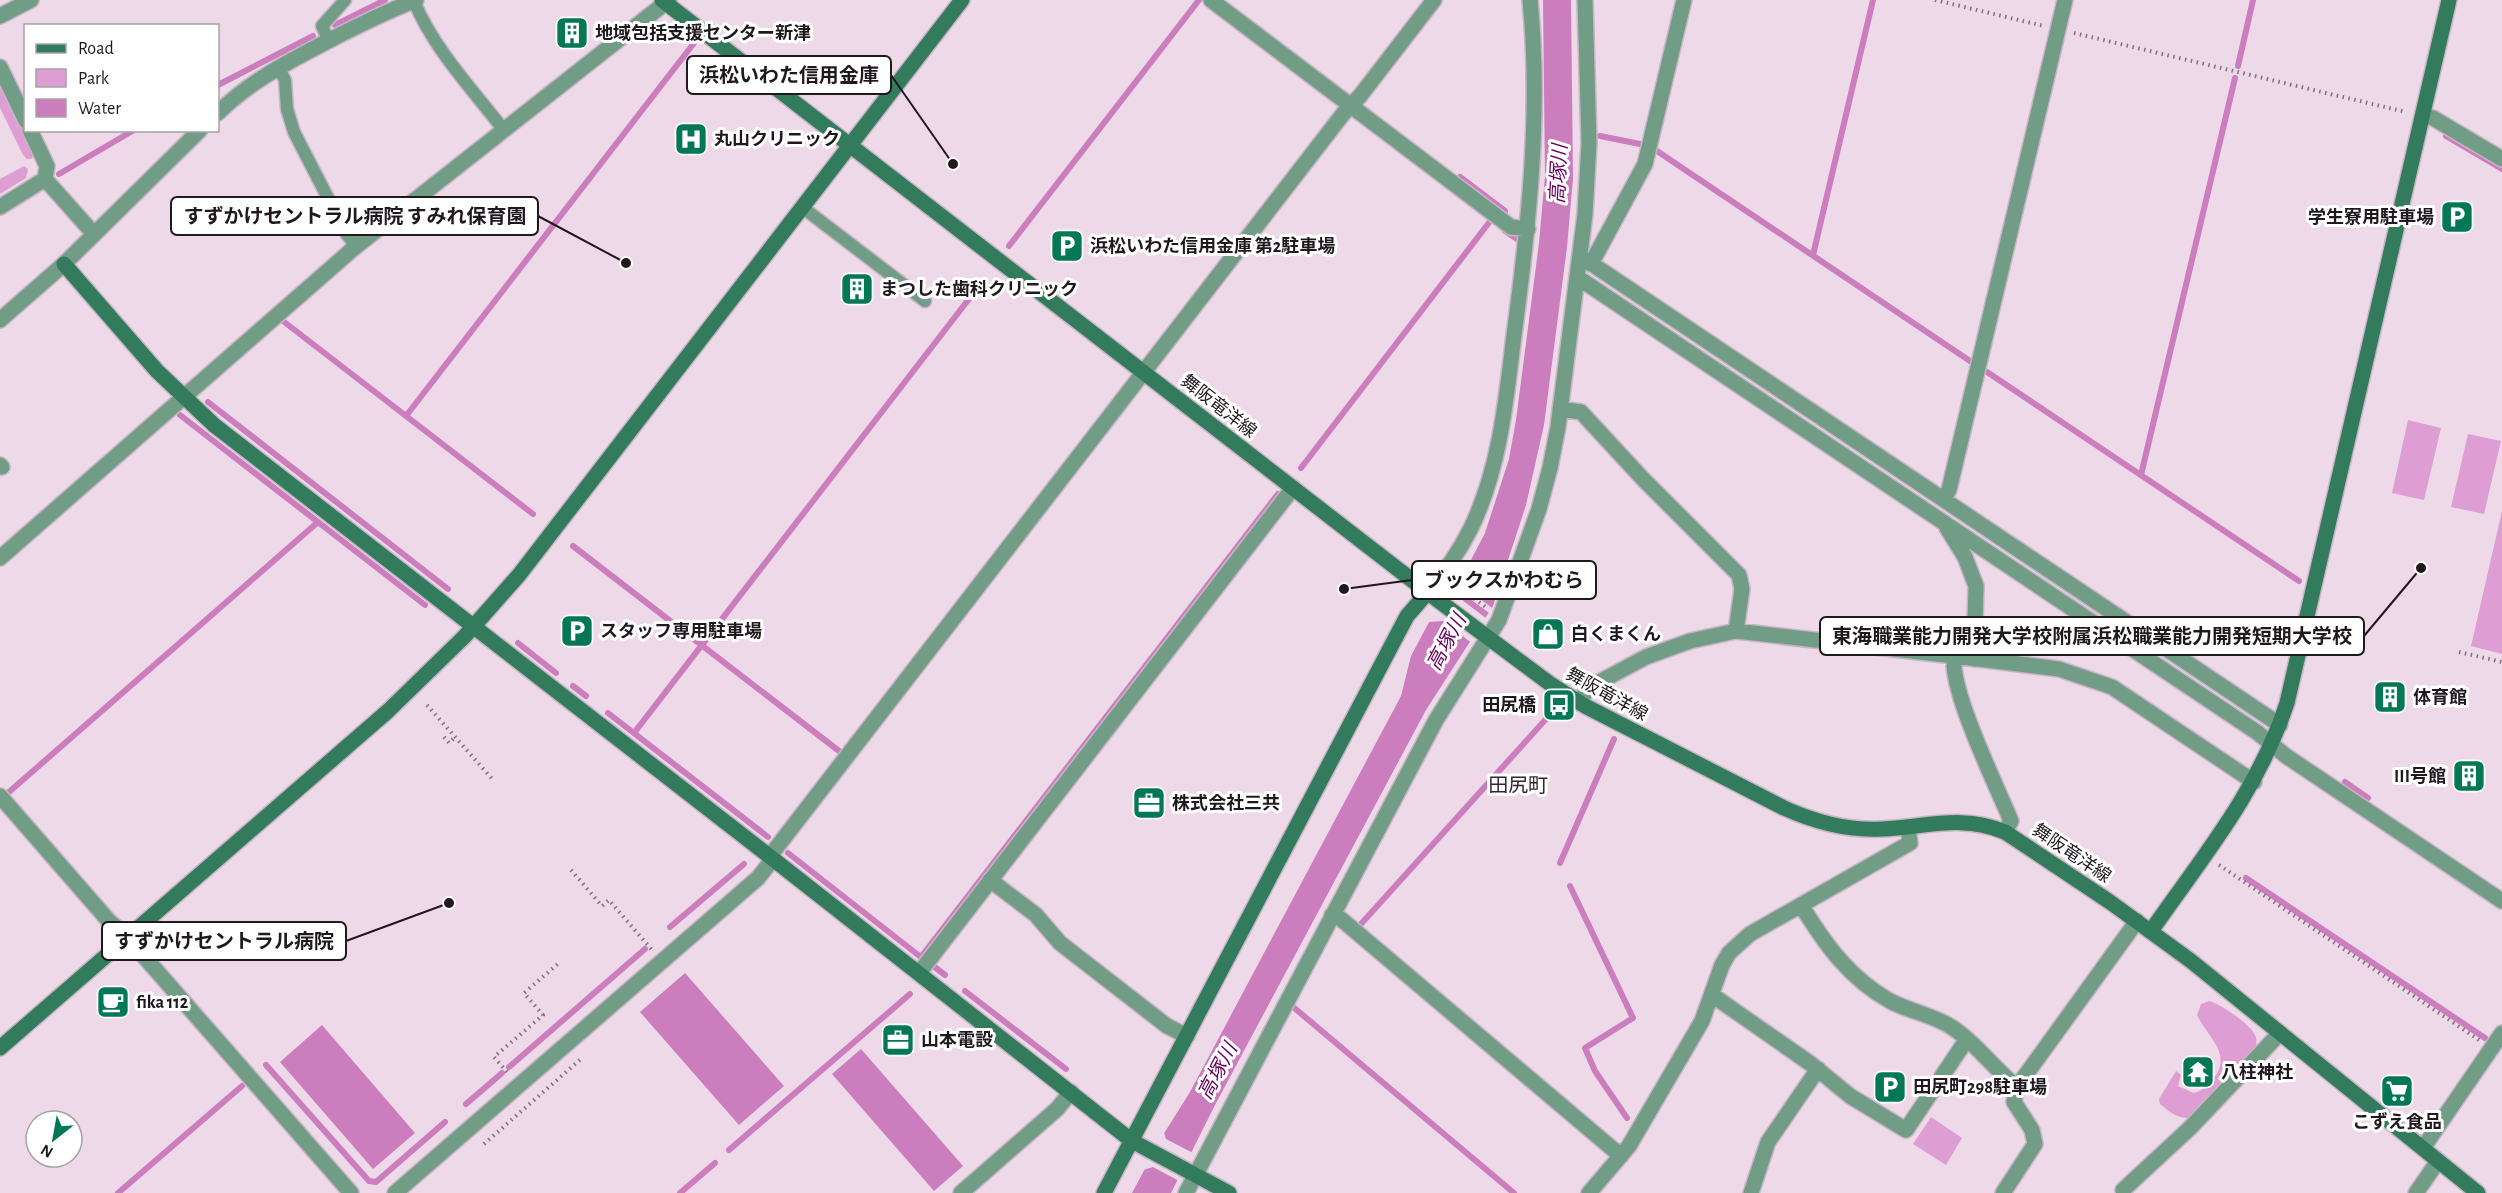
<svg xmlns="http://www.w3.org/2000/svg" width="2502" height="1193" viewBox="0 0 2502 1193" font-family="'Alegreya Sans','Noto Sans JP',sans-serif">
<style>
.green{fill:#de9ed3}
.water{fill:#cb7dbe}
.pier{fill:#eed9e9}
.lines{fill:none;stroke-linecap:round;stroke-linejoin:round}
.stream{stroke:#cb7dbe;stroke-width:6}
.lane-casing{stroke:#c9b6c4;stroke-width:15}
.street-casing{stroke:#c9b6c4;stroke-width:18}
.secondary-casing{stroke:#c9b6c4;stroke-width:18}
.path{stroke:#7f717b;stroke-width:4;stroke-dasharray:1.5 4.5;stroke-linecap:butt}
.lane{stroke:#719d87;stroke-width:12}
.street{stroke:#719d87;stroke-width:15}
.secondary{stroke:#337b5d;stroke-width:15}
.labels{text-anchor:middle;stroke-width:6;stroke-linejoin:round;paint-order:stroke}
.poi-label{font-size:18px;font-weight:bold;fill:#1f181d;stroke:#fff;text-anchor:start}
.street-label{font-size:18px;fill:#1f181d;stroke:#fff}
.water-label{font-size:20px;font-style:italic;fill:#67015e;stroke:#fff}
.neighbourhood-label{font-size:20px;fill:#342531;stroke:#fff}
.leader{fill:none;stroke:#1f181d;stroke-width:2}
.callout-dot{fill:#1f181d;stroke:#fff;stroke-width:2}
.callout{fill:#fff;stroke:#1f181d;stroke-width:2}
.callout-label{font-size:20px;text-anchor:middle;font-weight:bold;fill:#1f181d}
</style>
<rect width="100%" height="100%" fill="#eed9e9"/>
<path class="green" d="M0 78 34 150 35 155 31 159H27L23 155 0 108Z
M24 166 28 169 26 178 0 194V179Z
M2408 420 2441 428 2424 500 2392 493Z
M2468 434 2501 441 2484 514 2451 507Z
M2502 511V654L2471 646Z
M2209 1001C2221 1004 2252 1025 2256 1037 2257 1041 2256 1044 2256 1048L2189 1118C2178 1119 2168 1111 2160 1104L2159 1099 2176 1071 2181 1075 2178 1086 2194 1093C2204 1090 2210 1084 2216 1075 2231 1052 2206 1035 2197 1015L2201 1004Z
M1931 1117 1962 1138 1946 1165 1913 1144Z"/>
<path class="water" d="M1543 0H1571L1573 178 1567 247 1544 425 1526 505 1493 606 1426 710 1215 1105 1171 1193H1132L1163 1135 1190 1092 1401 696 1411 656 1428 624 1460 581 1485 533 1509 459 1516 420 1539 243 1545 176Z
M685 973 784 1086 739 1125 640 1012Z
M322 1025 415 1133 373 1169 280 1062Z
M861 1049 963 1166 934 1191 832 1074Z"/>
<path class="pier" d="M1457 581 1492 608 1489 613 1457 589 1453 593 1487 619 1473 644 1443 621 1428 622Z
M1163 1129 1166 1139 1195 1154 1181 1182 1153 1167 1140 1171Z"/>
<g class="lines">
<path class="stream" d="M335 25 385 0
M2238 66 2253 0
M218 85 313 36
M1600 136 1640 144
M2446 136 2502 169
M1657 151 1970 361
M59 174 134 130
M1460 177 1505 211
M1505 231 1517 239
M1009 246 1199 0
M1813 255 1873 0
M283 321 533 514
M1987 372 2299 581
M208 402 448 589
M180 415 425 605
M406 416 694 43
M1301 468 1491 220
M2141 475 2235 78
M573 546 839 751
M518 643 556 673
M573 686 586 696
M608 713 768 837
M634 733 982 282
M2345 782 2368 798
M9 792 318 522
M788 853 922 958
M1560 863 1614 739
M2246 878 2485 1038
M1570 886 1633 1018 1585 1048 1595 1071 1627 1118
M1361 924 1546 719 1563 712
M670 927 744 864
M921 957 1278 494
M932 965 945 975
M965 991 1066 1069
M1292 1006 1514 1193
M266 1065 369 1181 376 1182 445 1122
M509 1067 645 949
M466 1104 502 1073
M729 1150 910 994
M118 1193 242 1086
M680 1193 715 1163"/>
<g class="lane-casing">
<path id="lane" d="M414 1C433 48 472 89 503 129
M329 41 322 26 345 0
M278 67 285 80 287 109 294 132 347 235 357 246
M802 207 925 301"/>
</g>
<g class="street-casing">
<path id="street" d="M1211 0 1511 227 1528 229
M0 16 31 0
M0 67 26 121
M218 113C250 81 288 62 328 41 357 26 385 12 416 0
M2424 116 2433 118 2502 159
M45 179 94 234
M0 207 45 179 47 166 30 130
M1580 256 2280 725
M1591 264 1645 164 1684 0
M1577 277 2258 733 2286 756 2502 901
M0 320 64 264 200 130
M1560 409 1581 412 1643 479 1739 575 1742 589 1736 631
M0 465 2 467
M1943 499 1949 490 2065 0
M1947 528 1965 557 1976 586 1974 659
M0 558 354 248 669 0
M1428 592C1445 572 1459 552 1471 528 1500 468 1506 400 1514 335 1529 224 1541 112 1530 0
M1954 656C1950 692 1996 784 2011 821L2005 832
M1579 703 1588 688 1646 657 1690 641 1736 631 1954 656 2059 669 2112 687 2254 782
M0 796 108 920 127 937 351 1193
M770 856 1343 114 1360 96 1434 0
M990 880 1036 915 1060 943 1167 1026 1187 1036
M1801 905C1825 944 1849 978 1890 1001 1911 1012 1934 1015 1953 1028 1977 1044 1994 1069 2017 1087
M1332 915 1341 919 1621 1156
M919 973 1293 488
M1712 995 1811 1064 1850 1096 1906 1130 1967 1039
M2423 1148 2502 1033
M2123 1190 2190 1128 2280 1033
M395 1193 758 878 773 859
M961 1193 1057 1109 1071 1092
M1186 1193 1436 720 1499 620 1539 509 1550 468 1558 427 1585 214 1589 143 1585 0
M1589 1193 1629 1146 1702 1021 1722 965 1729 953 1750 934 1910 843 1908 827
M1751 1193 1768 1142 1818 1069
M2003 1193 2035 1144 2032 1130 2014 1102 2017 1087 2137 921
M2416 1193 2438 1161"/>
</g>
<g class="secondary-casing">
<path id="secondary" d="M662 0 1439 601 1549 683 1585 706 1784 808C1815 822 1848 831 1882 829 1927 827 1962 814 2005 832L2110 902 2191 961 2478 1193
M64 264 157 371 214 425 773 859 1132 1141 1229 1193
M2151 931C2204 855 2257 793 2287 703L2449 0
M0 1048 388 711 465 636 519 575 962 0
M1104 1193 1407 616 1428 592"/>
</g>
<path class="path" d="M1935 0 2044 26
M2074 33 2406 112
M1455 584 1487 608
M2459 652 2502 662
M427 705 494 781
M444 737 449 743 455 737
M2219 865 2479 1040
M571 870 602 906 609 900 652 950
M507 1072 494 1057 543 1015 524 993 559 963
M484 1144 582 1058"/>
<use href="#lane" class="lane"/>
<use href="#street" class="street"/>
<use href="#secondary" class="secondary"/>
</g>
<defs>
<g id="building-square" transform="scale(1.725)"><rect x="-9" y="-9" width="18" height="18" rx="4" fill="#047854" stroke="#fff"/><path d="M-4-6H4V6H1V3H-1V6H-4ZM-2.5-4.3h1.7v1.8h-1.7ZM.8-4.3h1.7v1.8H.8ZM-2.5-1h1.7V.8h-1.7ZM.8-1h1.7V.8H.8Z" fill="#fff"/></g>
<g id="hospital-square" transform="scale(1.725)"><rect x="-9" y="-9" width="18" height="18" rx="4" fill="#047854" stroke="#fff"/><path d="M-5-5h3v3.5h4V-5h3V5h-3V1.5h-4V5h-3Z" fill="#fff"/></g>
<g id="parking-square" transform="scale(1.725)"><rect x="-9" y="-9" width="18" height="18" rx="4" fill="#047854" stroke="#fff"/><path d="M-3.5-5.5H1a3.5 3.5 0 0 1 0 7H-1V5.5H-3.5ZM-1-3.4V-.6H.8a1.4 1.4 0 0 0 0-2.8Z" fill="#fff"/></g>
<g id="shop-square" transform="scale(1.725)"><rect x="-9" y="-9" width="18" height="18" rx="4" fill="#047854" stroke="#fff"/><path d="M-5-2.5h2.3a2.7 3.5 0 0 1 5.4 0H5L5.5 6h-11ZM-1.5-2.5h3a1.5 2.3 0 0 0-3 0Z" fill="#fff"/></g>
<g id="bus-square" transform="scale(1.725)"><rect x="-9" y="-9" width="18" height="18" rx="4" fill="#047854" stroke="#fff"/><path d="M-5-6H5V4H4V6H2V4H-2V6H-4V4H-5ZM-3.5-4V0h7V-4ZM-3.5 1.2v1.5H-2V1.2ZM2 1.2v1.5H3.5V1.2Z" fill="#fff"/></g>
<g id="office-square" transform="scale(1.725)"><rect x="-9" y="-9" width="18" height="18" rx="4" fill="#047854" stroke="#fff"/><path d="M-6-3h4V-5.5h4V-3h4V5H-6ZM-1-4.5V-3h2v-1.5ZM-6 0V1H6V0Z" fill="#fff"/></g>
<g id="cafe-square" transform="scale(1.725)"><rect x="-9" y="-9" width="18" height="18" rx="4" fill="#047854" stroke="#fff"/><path d="M-5.5-4.5H6V0H3Q3 3.5 0 3.5H-2.5Q-5.5 3.5-5.5 0ZM3-3.2v2h1.7v-2ZM-6 4.5H4V6H-6Z" fill="#fff"/></g>
<g id="temple-square" transform="scale(1.725)"><rect x="-9" y="-9" width="18" height="18" rx="4" fill="#047854" stroke="#fff"/><path d="M0-6L5-2H3V0L6.5 2.5H4V6H1.5V3h-3V6H-4V2.5H-6.5L-3 0V-2H-5Z" fill="#fff"/></g>
<g id="supermarket-square" transform="scale(1.725)"><rect x="-9" y="-9" width="18" height="18" rx="4" fill="#047854" stroke="#fff"/><path d="M-6-5.5h2.5l.6 2H6L4.5 2H-2.5L-4.4-4H-6ZM-1.5 3.2a1.3 1.3 0 1 0 .1 0ZM3 3.2a1.3 1.3 0 1 0 .1 0Z" fill="#fff"/></g>
</defs>
<g fill-rule="evenodd">
<use href="#building-square" x="572" y="33"/>
<use href="#hospital-square" x="691" y="139"/>
<use href="#parking-square" x="2457" y="217"/>
<use href="#parking-square" x="1067" y="246"/>
<use href="#building-square" x="857" y="289"/>
<use href="#parking-square" x="577" y="631"/>
<use href="#shop-square" x="1548" y="634"/>
<use href="#building-square" x="2390" y="697"/>
<use href="#bus-square" x="1559" y="705"/>
<use href="#building-square" x="2469" y="776"/>
<use href="#office-square" x="1149" y="803"/>
<use href="#cafe-square" x="113" y="1002"/>
<use href="#office-square" x="898" y="1040"/>
<use href="#temple-square" x="2198" y="1072"/>
<use href="#parking-square" x="1890" y="1087"/>
<use href="#supermarket-square" x="2397" y="1091"/>
</g>
<g class="labels">
<g class="poi-label">
<text x="595" y="39">地域包括支援センター新津</text>
<text x="714" y="145">丸山クリニック</text>
<text x="2434" y="223" text-anchor="end">学生寮用駐車場</text>
<text x="1090" y="252">浜松いわた信用金庫 第2駐車場</text>
<text x="880" y="295">まつした歯科クリニック</text>
<text x="600" y="637">スタッフ専用駐車場</text>
<text x="1571" y="640">白くまくん</text>
<text x="2413" y="703">体育館</text>
<text x="1536" y="711" text-anchor="end">田尻橋</text>
<text x="2446" y="782" text-anchor="end">III号館</text>
<text x="1172" y="809">株式会社三共</text>
<text x="136" y="1008">fika 112</text>
<text x="921" y="1046">山本電設</text>
<text x="2221" y="1078">八柱神社</text>
<text x="1913" y="1093">田尻町298駐車場</text>
<text x="2397" y="1128" text-anchor="middle">こずえ食品</text>
</g>
<g class="street-label">
<text transform="translate(1219 406) rotate(38)" y="6">舞阪竜洋線</text>
<text transform="translate(1607 694) rotate(29)" y="6">舞阪竜洋線</text>
<text transform="translate(2072 853) rotate(34)" y="6">舞阪竜洋線</text>
</g>
<g class="water-label">
<text transform="translate(1558 174) rotate(-87)" y="7">高塚川</text>
<text transform="translate(1446 642) rotate(-62)" y="7">高塚川</text>
<text transform="translate(1217 1071) rotate(-62)" y="7">高塚川</text>
</g>
<g class="neighbourhood-label">
<text x="1518" y="792">田尻町</text>
</g>
</g>
<path class="leader" d="M953 164L891 75M626 263L538 216M1344 589L1412 580M2421 568L2364 636M449 903L346 941"/>
<g class="callout-dot">
<circle cx="953" cy="164" r="6"/>
<circle cx="626" cy="263" r="6"/>
<circle cx="1344" cy="589" r="6"/>
<circle cx="2421" cy="568" r="6"/>
<circle cx="449" cy="903" r="6"/>
</g>
<g class="callout">
<rect x="687" y="56" width="204" height="38" rx="6"/>
<rect x="171" y="197" width="367" height="38" rx="6"/>
<rect x="1412" y="561" width="184" height="38" rx="6"/>
<rect x="1820" y="617" width="544" height="38" rx="6"/>
<rect x="102" y="922" width="244" height="38" rx="6"/>
</g>
<g class="callout-label">
<text x="789" y="82">浜松いわた信用金庫</text>
<text x="355" y="223">すずかけセントラル病院 すみれ保育園</text>
<text x="1504" y="587">ブックスかわむら</text>
<text x="2092" y="643">東海職業能力開発大学校附属浜松職業能力開発短期大学校</text>
<text x="224" y="948">すずかけセントラル病院</text>
</g>
<rect x="24" y="24" width="195" height="108" fill="#ffffff" stroke="#a5a3a5" stroke-width="1.5"/>
<rect x="36" y="44" width="30" height="9" fill="#337b5d" stroke="#a5a3a5" stroke-width="1.5"/>
<text x="78" y="54" font-size="18" fill="#1f181d">Road</text>
<rect x="36" y="69" width="30" height="18" fill="#de9ed3" stroke="#a5a3a5" stroke-width="1.5"/>
<text x="78" y="84" font-size="18" fill="#1f181d">Park</text>
<rect x="36" y="99" width="30" height="18" fill="#cb7dbe" stroke="#a5a3a5" stroke-width="1.5"/>
<text x="78" y="114" font-size="18" fill="#1f181d">Water</text>
<g transform="translate(54 1139) rotate(211)"><circle r="28" fill="#ffffff" stroke="#a5a3a5" stroke-width="1.5"/>
<path d="M0-4.5L10 22L0 15L-10 22Z" fill="#047854"/>
<text y="-9" font-size="16" font-weight="bold" text-anchor="middle" fill="#1f181d">N</text>
</g>
</svg>
